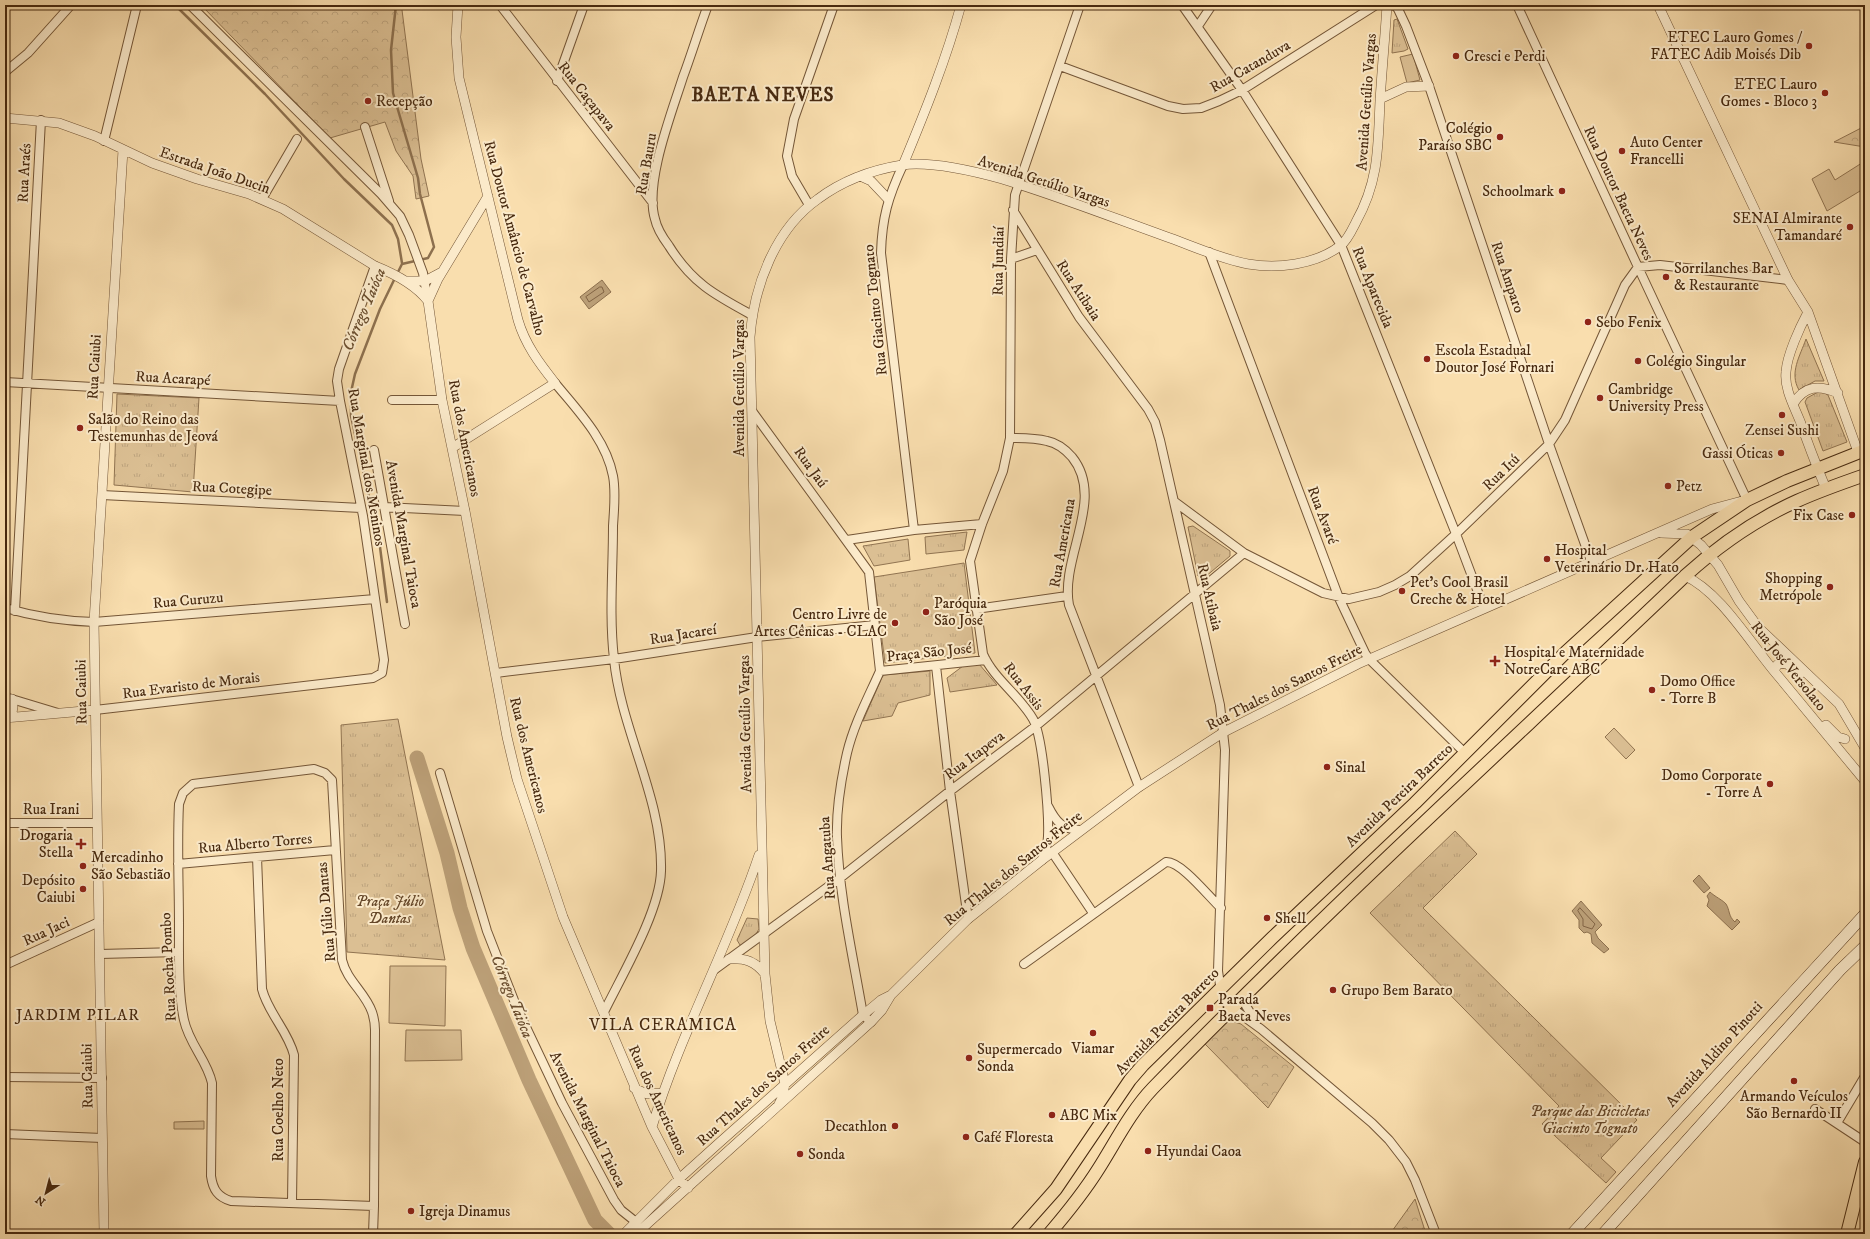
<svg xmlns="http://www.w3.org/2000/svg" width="1870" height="1239" viewBox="0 0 1870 1239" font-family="'IM FELL DW Pica',serif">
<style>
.green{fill:#dbbf93;stroke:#917451}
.forest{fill:url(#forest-crowns);stroke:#917451}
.park{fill:url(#park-tufts);stroke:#917451}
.water{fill:#bca078;stroke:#8d704e}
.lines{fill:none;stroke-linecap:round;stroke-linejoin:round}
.shore{stroke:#826444;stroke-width:1}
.stream{stroke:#8d704e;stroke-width:2.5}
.river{stroke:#bca078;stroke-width:15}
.minor-casing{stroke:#745637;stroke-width:10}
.tertiary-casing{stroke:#745637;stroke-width:10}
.secondary-casing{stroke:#47290f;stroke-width:12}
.primary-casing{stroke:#47290f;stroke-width:14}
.minor{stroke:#fbeaca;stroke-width:8}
.tertiary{stroke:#fbeaca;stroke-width:9}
.secondary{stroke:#fbeaca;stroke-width:11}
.primary{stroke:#f9deae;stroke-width:12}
.poi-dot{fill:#8f2418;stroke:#fbeaca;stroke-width:1.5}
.labels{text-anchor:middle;stroke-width:4;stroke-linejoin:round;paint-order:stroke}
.poi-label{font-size:15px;fill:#47290f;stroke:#fbeaca;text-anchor:start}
.street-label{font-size:15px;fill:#47290f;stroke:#fbeaca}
.park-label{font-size:15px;font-style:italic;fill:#654729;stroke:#fbeaca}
.water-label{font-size:16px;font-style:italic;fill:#6a4d2e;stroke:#fbeaca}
.neighbourhood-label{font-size:16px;letter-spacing:1px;fill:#47290f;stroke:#fbeaca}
.quarter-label{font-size:17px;letter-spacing:1px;fill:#47290f;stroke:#fbeaca}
.district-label{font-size:19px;font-weight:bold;letter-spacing:1px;fill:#47290f;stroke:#fbeaca}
</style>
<defs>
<pattern id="forest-crowns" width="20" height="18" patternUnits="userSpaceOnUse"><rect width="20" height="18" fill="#dbbf93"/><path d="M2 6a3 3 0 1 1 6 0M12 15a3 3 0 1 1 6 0" fill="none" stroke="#bda47e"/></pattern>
<pattern id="park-tufts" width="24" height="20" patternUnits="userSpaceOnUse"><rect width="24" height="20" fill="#dbbf93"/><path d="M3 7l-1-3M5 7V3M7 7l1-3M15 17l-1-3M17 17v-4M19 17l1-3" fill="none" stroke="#bda47e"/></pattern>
</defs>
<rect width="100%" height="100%" fill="#f9deae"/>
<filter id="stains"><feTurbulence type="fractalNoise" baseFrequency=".005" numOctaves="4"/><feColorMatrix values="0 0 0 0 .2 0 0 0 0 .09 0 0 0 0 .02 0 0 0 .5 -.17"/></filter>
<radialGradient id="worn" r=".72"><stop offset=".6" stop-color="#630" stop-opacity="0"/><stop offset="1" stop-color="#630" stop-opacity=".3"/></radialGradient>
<path class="green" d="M1413 54 1420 80 1407 83 1400 57Z
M1865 161V188L1827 211 1812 179 1829 169 1835 180Z
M1614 728 1635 750 1626 759 1605 737Z
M390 966H446L445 1026 389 1023Z
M406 1030H461L462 1060 405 1061Z
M204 1121V1129H174V1122Z"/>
<path class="forest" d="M201 5H403L402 10 421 159 429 196 416 199 413 176 396 151 385 122 330 138Z
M1865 126V147L1834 142Z
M1231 1021 1241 1024 1294 1067 1268 1108 1205 1044 1224 1024Z
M1415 1199 1426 1234H1390Z"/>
<path class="park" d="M1397 19 1408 49 1404 51 1392 53 1394 20Z
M1806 339 1824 381H1815L1799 390C1789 373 1800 356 1806 339Z
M1818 392H1823L1828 395 1847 442 1823 451 1805 402 1807 398Z
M117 394 199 398 193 492 114 485Z
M1193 526 1230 551V556L1205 577 1198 576 1188 527Z
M967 532 964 550 926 554 925 537Z
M908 539 910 560 874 566 863 546Z
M964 563 975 653 885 663 874 577Z
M979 664 997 685 950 692 947 678 963 666Z
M930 671V695L898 703 892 716 863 721 883 675Z
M398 719 445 960 347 952 341 725Z
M1455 831 1477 854 1423 908 1637 1120 1601 1158 1616 1172 1606 1183 1542 1124 1559 1106 1370 913Z
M747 918 758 919 759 929 753 939 743 946 740 945 737 940Z"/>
<path class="water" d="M602 280 611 292 589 309 580 297Z
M1699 875 1710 888 1704 893 1693 881Z
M1710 892C1714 896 1724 901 1726 904 1730 910 1728 916 1735 922L1737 919 1740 922 1732 930 1707 906 1709 900 1707 896Z
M1581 901 1602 925 1595 932 1598 938 1609 949 1604 953 1592 943 1591 934 1587 932 1584 933 1579 928V920L1572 911Z"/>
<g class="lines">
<path class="shore" d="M600 287H602L604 292 589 302 586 297Z
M1580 908 1595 924 1592 929 1583 926V919L1578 911Z"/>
<path class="stream" d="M175 5 265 94 344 179 392 225 398 239 402 263
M396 5 391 50 393 93 418 178 420 194 434 247 428 258 402 264
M397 274 402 264
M387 602 380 547 351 416V392L355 374 380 309 395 278"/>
<path class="river" d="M417 758 447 853 460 908 473 948 529 1080 595 1220 609 1234"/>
<g class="minor-casing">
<path id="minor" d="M190 5 381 194 400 216 409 235 423 273 428 301
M500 5 653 203
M708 5C699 29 692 53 683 77 672 112 644 183 655 219 657 229 663 238 669 246 692 283 715 295 752 315
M1182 5 1242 90 1341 245 1456 534 1484 608
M1394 5 1398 9 1406 26 1429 86 1549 444 1591 561
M1517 5 1638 267 1747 500
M1198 26 1212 5
M1060 66 1168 106 1183 109 1201 108 1219 101 1242 90 1376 5
M5 72 28 53 71 5
M557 81 584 5
M365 127 389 201
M104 141 137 5
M903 165C888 197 882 218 881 253L914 530
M262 199 297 139
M809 205 792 176 787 156 794 119 834 5
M1013 210 1079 317 1148 409 1155 422 1160 440 1220 705 1225 750 1218 971 1221 992 1225 1002 1232 1008 1261 1029 1372 1123 1389 1140 1406 1162 1415 1180 1436 1234
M1209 252 1339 598 1365 653 1369 659 1465 753
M1011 259 1037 250
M5 382 340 401
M555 383C577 410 606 439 613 476 616 492 614 509 613 526 613 570 609 615 614 659 621 731 663 799 661 871 660 911 622 975 604 1012
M392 400H442
M752 411 869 572 880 671
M1010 438C1023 438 1035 438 1047 441 1057 443 1065 449 1072 457 1106 499 1060 557 1069 605L1139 787
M374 450 405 624
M102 495 361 508
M1175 502 1244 553 1323 593 1349 599 1379 592 1395 585 1410 576 1456 534 1549 444 1565 420 1625 285 1638 267 1660 265 1788 280
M384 507 465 511
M847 540 914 530 982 524
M5 608C36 617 62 621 94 622L375 599
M976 609 1067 596
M15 611 41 120
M936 666 950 791 968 919
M880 671 986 660
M496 673 614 659 757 637 875 625
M5 697 58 713
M95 710 373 678 382 673 384 660 363 516 340 401 337 381 339 369 375 266
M440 773 487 931 517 1008 562 1103 614 1200 621 1210 636 1222
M1048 806C1056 822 1062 829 1080 830
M5 823H97
M1052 852 1093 913
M257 857 262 989C268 1013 288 1031 294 1055L292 1202
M1042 860C1045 852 1048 845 1048 836 1049 814 1043 737 1033 719 1019 695 994 679 983 654L970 561 982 524 1003 471 1010 438 1011 259 1015 195 1080 5
M178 864 335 850
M100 954 179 952
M1024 964 1166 862C1181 861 1209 897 1221 908
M5 965 99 922
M714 970 840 878 950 791 1036 726 1244 553
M1244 996 1246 1006 1256 1022
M871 1022 863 1015C853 956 839 896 837 837 836 809 841 780 847 753 854 724 868 698 880 671
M5 1077 102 1078
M1815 1109 1865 1142
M1837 1123 1865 1076
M5 1134 102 1138
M373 1234 374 1206 375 1030C375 1024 374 1018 372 1012 365 992 347 981 342 960L332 780 325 773 314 769 193 784 183 793 179 804C177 845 179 886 179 926 179 953 178 994 184 1020 189 1044 207 1060 212 1083L211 1176C213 1190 218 1197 231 1201L374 1206"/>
</g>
<g class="tertiary-casing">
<path id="tertiary" d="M1658 5 1788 280 1808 312 1858 452
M1380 99 1406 87 1429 86
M5 118 59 123 95 136 152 163 197 179 249 194 283 209 375 266C395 274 415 284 428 301
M903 165C925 112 946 60 961 5
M860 176 871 181 888 199
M488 196 438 279 428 301 442 400 465 511 507 737 517 779 563 917 652 1127 679 1179 688 1188
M406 281H425L442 272
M1808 312C1800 327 1787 355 1786 372 1784 388 1794 406 1800 421 1808 444 1817 467 1826 489
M1793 404C1805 385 1819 385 1838 393
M452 448 555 383C539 363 525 344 518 320L459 78 456 37 458 5
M1661 533 1687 534 1701 545 1718 565 1739 601 1758 627 1839 704 1865 748
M1685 576C1719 591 1749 641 1774 671 1804 707 1834 744 1865 781
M1774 671 1777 665 1782 663 1787 664 1800 674
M5 718 95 710
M11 718 13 707 12 699
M1826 725 1838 737 1845 739
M729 959C745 958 755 961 765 974
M634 1088 647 1094 662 1093
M778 1106 782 1098 785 1084 770 1021 765 974 750 337C754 286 775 229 818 199 842 181 871 170 902 165 931 161 973 171 1002 179 1058 196 1114 218 1170 238 1195 247 1221 259 1248 264 1277 269 1315 265 1340 246 1347 241 1352 230 1356 222 1379 181 1378 147 1380 101 1382 69 1385 37 1387 5
M652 1127C680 1034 728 948 759 855
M104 1234 94 622 123 150
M624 1234 679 1179 719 1143 863 1015 881 1000 891 995 968 919 1042 860 1139 787 1224 732 1358 664 1712 509 1742 501
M636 1234 871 1022 882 1010 891 995"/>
</g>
<g class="secondary-casing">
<path id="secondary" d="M1572 1234 1865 914
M1603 1234 1840 970 1865 946"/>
</g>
<g class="primary-casing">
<path id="primary" d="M1016 1234 1056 1189 1130 1080 1143 1065 1272 938 1415 803 1566 652 1692 537 1747 500 1787 481 1865 450
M1049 1234C1067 1213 1084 1192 1099 1168 1116 1141 1131 1111 1153 1088 1325 911 1507 746 1685 576 1718 546 1757 519 1797 501 1819 491 1842 483 1865 475
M1847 1234 1865 1162"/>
</g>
<use href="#minor" class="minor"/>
<use href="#tertiary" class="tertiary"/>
<use href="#secondary" class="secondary"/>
<use href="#primary" class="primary"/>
</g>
<g class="poi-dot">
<circle cx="1809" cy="46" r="4"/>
<circle cx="1456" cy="56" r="4"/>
<circle cx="1825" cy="93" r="4"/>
<circle cx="368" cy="101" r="4"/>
<circle cx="1500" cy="137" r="4"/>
<circle cx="1622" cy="151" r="4"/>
<circle cx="1562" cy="191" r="4"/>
<circle cx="1850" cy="227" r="4"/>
<circle cx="1666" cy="277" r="4"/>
<circle cx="1588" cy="322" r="4"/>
<circle cx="1427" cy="359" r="4"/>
<circle cx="1638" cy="361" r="4"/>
<circle cx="1600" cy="398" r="4"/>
<circle cx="1782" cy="415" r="4"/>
<circle cx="80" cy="428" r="4"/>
<circle cx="1781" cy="453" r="4"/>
<circle cx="1668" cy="486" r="4"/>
<circle cx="1852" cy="515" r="4"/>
<circle cx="1547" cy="559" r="4"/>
<circle cx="1830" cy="587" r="4"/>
<circle cx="1402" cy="591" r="4"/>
<circle cx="926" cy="612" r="4"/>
<circle cx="895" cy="623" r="4"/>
<path d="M1493 655h4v4h4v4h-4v4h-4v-4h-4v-4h4z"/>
<circle cx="1652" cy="690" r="4"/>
<circle cx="1327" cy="767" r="4"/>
<circle cx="1770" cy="784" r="4"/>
<path d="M79 838h4v4h4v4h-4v4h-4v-4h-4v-4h4z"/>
<circle cx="83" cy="866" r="4"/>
<circle cx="83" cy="889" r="4"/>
<circle cx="1267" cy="918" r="4"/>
<circle cx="1333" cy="990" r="4"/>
<rect x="1206" y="1004" width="8" height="8" rx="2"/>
<circle cx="1093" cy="1033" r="4"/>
<circle cx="969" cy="1058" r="4"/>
<circle cx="1794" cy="1081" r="4"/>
<circle cx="1052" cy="1115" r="4"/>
<circle cx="895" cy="1126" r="4"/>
<circle cx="966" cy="1137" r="4"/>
<circle cx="1148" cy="1151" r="4"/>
<circle cx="800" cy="1154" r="4"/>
<circle cx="411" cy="1211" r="4"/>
</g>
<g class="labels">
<g class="poi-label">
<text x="1801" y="42" text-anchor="end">ETEC Lauro Gomes /<tspan x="1801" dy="17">FATEC Adib Moisés Dib</tspan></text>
<text x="1464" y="61">Cresci e Perdi</text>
<text x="1817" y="89" text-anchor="end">ETEC Lauro<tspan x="1817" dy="17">Gomes - Bloco 3</tspan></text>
<text x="376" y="106">Recepção</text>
<text x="1492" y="133" text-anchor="end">Colégio<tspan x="1492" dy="17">Paraíso SBC</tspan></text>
<text x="1630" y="147">Auto Center<tspan x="1630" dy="17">Francelli</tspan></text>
<text x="1554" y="196" text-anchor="end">Schoolmark</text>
<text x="1842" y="223" text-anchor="end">SENAI Almirante<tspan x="1842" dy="17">Tamandaré</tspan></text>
<text x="1674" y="273">Sorrilanches Bar<tspan x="1674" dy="17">&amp; Restaurante</tspan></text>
<text x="1596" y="327">Sebo Fenix</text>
<text x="1435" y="355">Escola Estadual<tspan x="1435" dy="17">Doutor José Fornari</tspan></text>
<text x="1646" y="366">Colégio Singular</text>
<text x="1608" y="394">Cambridge<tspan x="1608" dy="17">University Press</tspan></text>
<text x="88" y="424">Salão do Reino das<tspan x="88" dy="17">Testemunhas de Jeová</tspan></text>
<text x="1782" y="435" text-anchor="middle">Zensei Sushi</text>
<text x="1773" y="458" text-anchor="end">Gassi Óticas</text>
<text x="1676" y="491">Petz</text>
<text x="1844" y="520" text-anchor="end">Fix Case</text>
<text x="1555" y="555">Hospital<tspan x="1555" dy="17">Veterinário Dr. Hato</tspan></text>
<text x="1822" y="583" text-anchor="end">Shopping<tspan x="1822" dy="17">Metrópole</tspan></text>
<text x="1410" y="587">Pet's Cool Brasil<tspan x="1410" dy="17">Creche &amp; Hotel</tspan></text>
<text x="934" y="608">Paróquia<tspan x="934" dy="17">São José</tspan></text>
<text x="887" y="619" text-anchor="end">Centro Livre de<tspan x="887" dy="17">Artes Cênicas - CLAC</tspan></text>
<text x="1504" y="657">Hospital e Maternidade<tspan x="1504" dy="17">NotreCare ABC</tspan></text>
<text x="1660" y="686">Domo Office<tspan x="1660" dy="17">- Torre B</tspan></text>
<text x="1335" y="772">Sinal</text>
<text x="1762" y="780" text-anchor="end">Domo Corporate<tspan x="1762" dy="17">- Torre A</tspan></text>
<text x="73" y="840" text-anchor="end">Drogaria<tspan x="73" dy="17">Stella</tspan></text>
<text x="91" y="862">Mercadinho<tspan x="91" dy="17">São Sebastião</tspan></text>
<text x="75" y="885" text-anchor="end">Depósito<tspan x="75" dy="17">Caiubi</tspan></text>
<text x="1275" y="923">Shell</text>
<text x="1341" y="995">Grupo Bem Barato</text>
<text x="1218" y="1004">Parada<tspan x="1218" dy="17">Baeta Neves</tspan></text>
<text x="1093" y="1053" text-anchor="middle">Viamar</text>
<text x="977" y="1054">Supermercado<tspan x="977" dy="17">Sonda</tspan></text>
<text x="1794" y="1101" text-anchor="middle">Armando Veículos<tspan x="1794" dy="17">São Bernardo II</tspan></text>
<text x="1060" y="1120">ABC Mix</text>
<text x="887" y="1131" text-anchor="end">Decathlon</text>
<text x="974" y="1142">Café Floresta</text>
<text x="1156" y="1156">Hyundai Caoa</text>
<text x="808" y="1159">Sonda</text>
<text x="419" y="1216">Igreja Dinamus</text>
</g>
<g class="street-label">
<text transform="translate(1250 66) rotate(-30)" y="5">Rua Catanduva</text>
<text transform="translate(587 96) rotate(52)" y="5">Rua Caçapava</text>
<text transform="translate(1366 102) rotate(-86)" y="5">Avenida Getúlio Vargas</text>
<text transform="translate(646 164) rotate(-80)" y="5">Rua Bauru</text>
<text transform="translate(215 170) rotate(19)" y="5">Estrada João Ducin</text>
<text transform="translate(24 173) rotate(-87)" y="5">Rua Araés</text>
<text transform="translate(1044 181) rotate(18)" y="5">Avenida Getúlio Vargas</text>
<text transform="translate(1619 193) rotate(65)" y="5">Rua Doutor Baeta Neves</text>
<text transform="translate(515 238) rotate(75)" y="5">Rua Doutor Amâncio de Carvalho</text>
<text transform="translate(998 261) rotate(-89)" y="5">Rua Jundiaí</text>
<text transform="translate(1508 277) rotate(71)" y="5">Rua Amparo</text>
<text transform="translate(1373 287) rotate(68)" y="5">Rua Aparecida</text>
<text transform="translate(1079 290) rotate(57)" y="5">Rua Atibaia</text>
<text transform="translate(875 310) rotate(-96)" y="5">Rua Giacinto Tognato</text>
<text transform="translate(94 367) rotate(-87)" y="5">Rua Caiubi</text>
<text transform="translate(173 378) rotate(3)" y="5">Rua Acarapé</text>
<text transform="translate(739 388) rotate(-90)" y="5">Avenida Getúlio Vargas</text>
<text transform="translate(465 438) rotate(79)" y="5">Rua dos Americanos</text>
<text transform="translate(367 467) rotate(80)" y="5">Rua Marginal dos Meninos</text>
<text transform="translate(811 467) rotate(54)" y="5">Rua Jaú</text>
<text transform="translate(1501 472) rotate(-44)" y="5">Rua Itú</text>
<text transform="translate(232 488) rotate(3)" y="5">Rua Cotegipe</text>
<text transform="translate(1323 515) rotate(69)" y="5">Rua Avaré</text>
<text transform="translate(404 534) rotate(80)" y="5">Avenida Marginal Taioca</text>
<text transform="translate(1062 543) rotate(-80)" y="5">Rua Americana</text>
<text transform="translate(1210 597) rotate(77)" y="5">Rua Atibaia</text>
<text transform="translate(188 600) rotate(-5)" y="5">Rua Curuzu</text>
<text transform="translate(683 634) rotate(-9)" y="5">Rua Jacareí</text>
<text transform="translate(929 652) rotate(-6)" y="5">Praça São José</text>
<text transform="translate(1789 666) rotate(51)" y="5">Rua José Versolato</text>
<text transform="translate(191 685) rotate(-7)" y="5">Rua Evaristo de Morais</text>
<text transform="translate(1024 686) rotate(52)" y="5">Rua Assis</text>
<text transform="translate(1284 687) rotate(-27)" y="5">Rua Thales dos Santos Freire</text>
<text transform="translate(81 692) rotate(-91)" y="5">Rua Caiubi</text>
<text transform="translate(745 724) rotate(-91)" y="5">Avenida Getúlio Vargas</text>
<text transform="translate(529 755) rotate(76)" y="5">Rua dos Americanos</text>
<text transform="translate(974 755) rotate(-37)" y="5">Rua Itapeva</text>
<text transform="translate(1399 795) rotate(-44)" y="5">Avenida Pereira Barreto</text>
<text x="51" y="814">Rua Irani</text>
<text transform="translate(255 843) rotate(-5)" y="5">Rua Alberto Torres</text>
<text transform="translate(827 858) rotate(-94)" y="5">Rua Angatuba</text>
<text transform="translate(1013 868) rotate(-39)" y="5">Rua Thales dos Santos Freire</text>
<text transform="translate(326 912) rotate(-95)" y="5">Rua Júlio Dantas</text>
<text transform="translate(46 931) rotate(-25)" y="5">Rua Jaci</text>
<text transform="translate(168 967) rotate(-93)" y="5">Rua Rocha Pombo</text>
<text transform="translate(1167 1021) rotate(-46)" y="5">Avenida Pereira Barreto</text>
<text transform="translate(1714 1054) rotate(-48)" y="5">Avenida Aldino Pinotti</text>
<text transform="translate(87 1076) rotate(-91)" y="5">Rua Caiubi</text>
<text transform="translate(763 1085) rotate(-42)" y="5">Rua Thales dos Santos Freire</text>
<text transform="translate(658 1100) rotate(65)" y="5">Rua dos Americanos</text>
<text transform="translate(278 1110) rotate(-90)" y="5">Rua Coelho Neto</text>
<text transform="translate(588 1119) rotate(63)" y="5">Avenida Marginal Taioca</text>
</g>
<g class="park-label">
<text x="390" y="906">Praça Júlio<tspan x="390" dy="17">Dantas</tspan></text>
<text x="1590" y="1116">Parque das Bicicletas<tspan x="1590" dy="17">Giacinto Tognato</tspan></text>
</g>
<g class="water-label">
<text transform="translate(363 309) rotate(-67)" y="6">Córrego Taióca</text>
<text transform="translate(513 996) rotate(68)" y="6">Córrego Taióca</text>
</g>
<g class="neighbourhood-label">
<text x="78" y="1020">JARDIM PILAR</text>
</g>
<g class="quarter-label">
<text x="663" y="1030">VILA CERAMICA</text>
</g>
<g class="district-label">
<text x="763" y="101">BAETA NEVES</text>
</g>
</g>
<rect width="1870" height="1239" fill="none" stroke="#f9deae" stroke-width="20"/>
<rect x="6" y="6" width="1858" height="1227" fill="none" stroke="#47290f" stroke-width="2"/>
<rect x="10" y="10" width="1850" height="1219" fill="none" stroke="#47290f"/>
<g transform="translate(46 1193) rotate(216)" stroke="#fbeaca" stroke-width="3" paint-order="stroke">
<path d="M0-3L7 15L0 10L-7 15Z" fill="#47290f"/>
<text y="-6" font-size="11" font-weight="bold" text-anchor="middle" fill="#47290f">N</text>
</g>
<rect width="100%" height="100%" filter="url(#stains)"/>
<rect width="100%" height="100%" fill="url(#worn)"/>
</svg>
